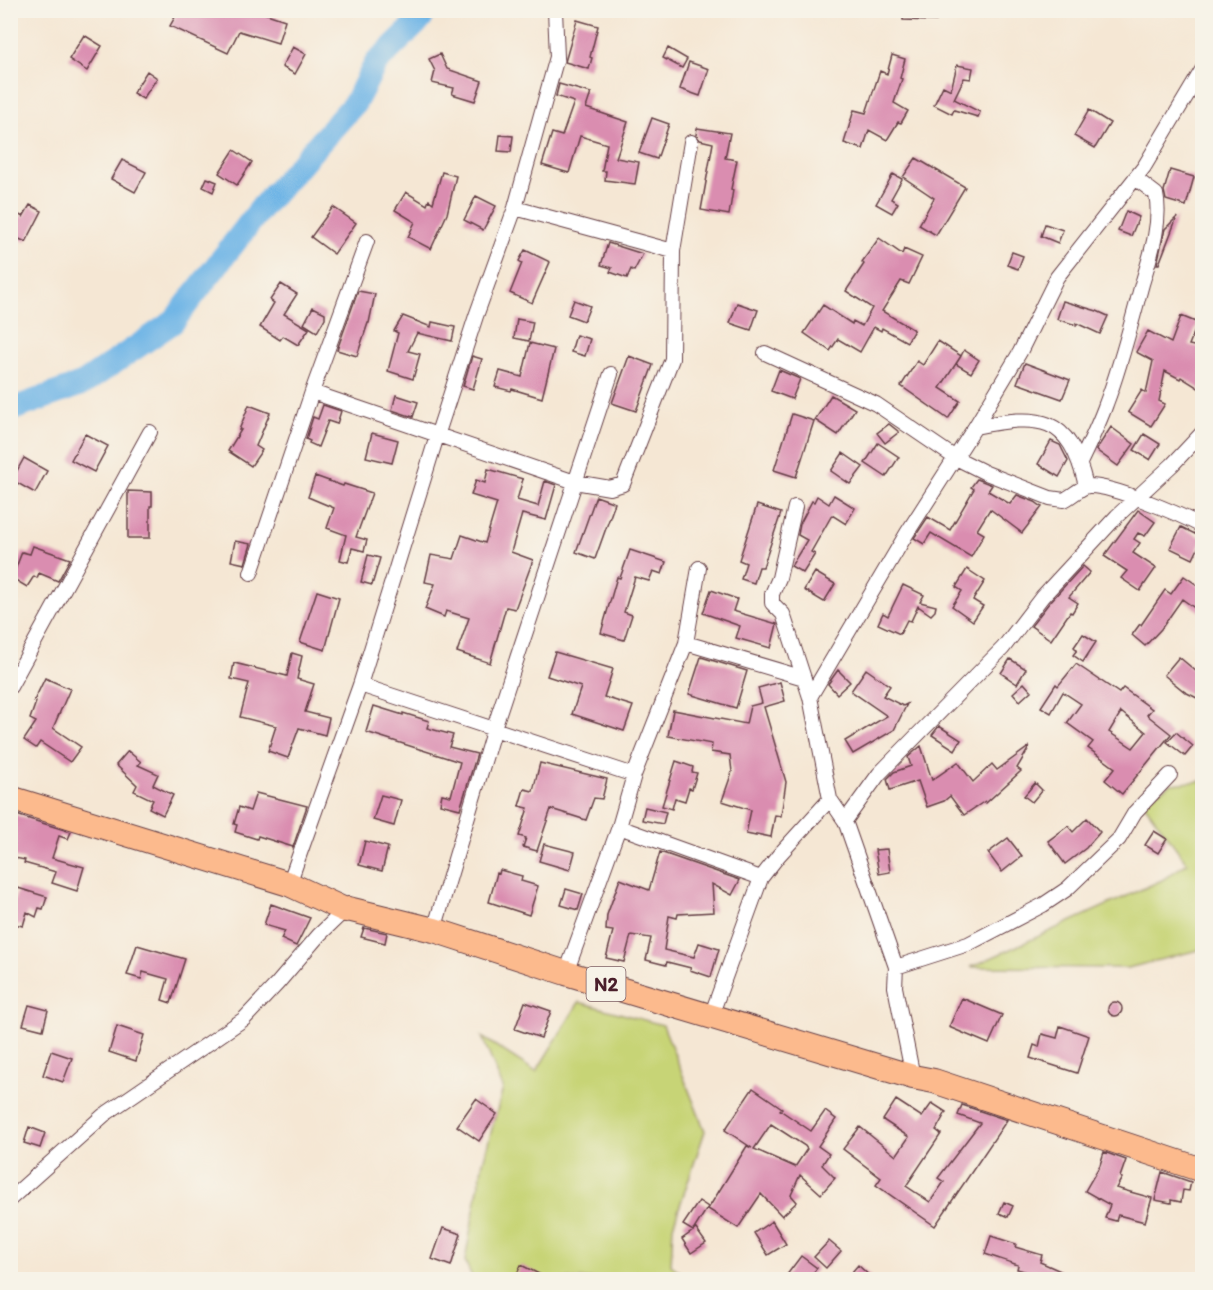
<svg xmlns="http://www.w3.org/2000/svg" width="1213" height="1290" viewBox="0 0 1213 1290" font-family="Itim,sans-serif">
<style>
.green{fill:#c7d476;stroke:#887a50;stroke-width:1.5}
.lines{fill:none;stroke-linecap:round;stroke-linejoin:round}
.river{stroke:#70b5e6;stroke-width:24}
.building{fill:#da8db0;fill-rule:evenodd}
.minor-casing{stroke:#643d44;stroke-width:16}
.trunk-casing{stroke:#643d44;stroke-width:26}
.minor{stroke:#fff;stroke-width:14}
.trunk{stroke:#fcba8d;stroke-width:24}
.labels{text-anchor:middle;stroke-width:4.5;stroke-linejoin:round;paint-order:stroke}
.shield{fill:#f7f3e8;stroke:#7e5f64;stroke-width:1.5}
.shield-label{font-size:20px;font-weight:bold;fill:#4a1f2b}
</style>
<rect width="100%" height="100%" fill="#f7f3e8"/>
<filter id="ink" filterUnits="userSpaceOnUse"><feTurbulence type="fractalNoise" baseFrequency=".0167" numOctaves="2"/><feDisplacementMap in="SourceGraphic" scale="12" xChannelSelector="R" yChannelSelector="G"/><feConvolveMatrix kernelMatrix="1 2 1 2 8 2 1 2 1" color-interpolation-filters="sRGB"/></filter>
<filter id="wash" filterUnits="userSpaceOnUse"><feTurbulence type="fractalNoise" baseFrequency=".008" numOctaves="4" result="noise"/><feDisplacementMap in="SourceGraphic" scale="24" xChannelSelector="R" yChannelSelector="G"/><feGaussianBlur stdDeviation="1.35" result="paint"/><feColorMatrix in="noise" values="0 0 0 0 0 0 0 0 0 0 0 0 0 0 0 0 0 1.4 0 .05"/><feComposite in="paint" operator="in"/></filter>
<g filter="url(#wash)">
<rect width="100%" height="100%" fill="#f5e7d4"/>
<path class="green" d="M1202 781V949L1128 968 971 967 1162 880 1187 863 1142 801 1171 784Z
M579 1002 663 1025 705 1131 673 1226 671 1265 690 1279H473L465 1261 482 1166 503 1088 482 1037 536 1072Z"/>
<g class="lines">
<path class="river" d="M10 410 84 383 173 322 262 207 355 103 376 63 421 19 424 10"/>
</g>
<g id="blocks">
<path class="building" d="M179 10H255L285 20 278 43 239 31 228 53 170 26Z
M903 10H936V21L903 20Z
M577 20 598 26 590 57 592 58 589 69 565 62Z
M84 35 102 46 87 71 69 59Z
M293 47 306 54 295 74 282 67Z
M668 48 687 59 682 68 663 58Z
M440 54 447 69 482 81 475 101 452 94 454 88 432 83 435 71 429 59Z
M892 55 905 59 900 78 902 79 894 103 908 111 901 123 898 122 887 140 869 130 863 149 844 143 854 110 866 113 880 71 887 74Z
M689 62 709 69 700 96 680 89Z
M957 65 973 68 971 79 964 78 954 99 980 112 978 117 954 110 952 114 934 105 943 86 951 90Z
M147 71 157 78 143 99 133 93Z
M559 84 591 93 586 108 628 122 616 158 639 162 635 184 605 180 606 171H602L607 144 580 136 569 173 542 165 552 133 562 136 574 102 556 96Z
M1089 110 1110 123 1095 148 1074 136Z
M652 118 669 124 657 159 639 153Z
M697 128 730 133 725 158 737 160 731 189 733 190 729 215 701 210 713 143 700 140 696 135Z
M500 135 513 136 511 152 498 151Z
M234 150 252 162 237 185 219 173Z
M916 158 965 187 936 235 919 225 934 198 903 177Z
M122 160 146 172 135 192 111 179Z
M1170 170 1194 177 1186 206 1166 200 1164 191Z
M442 172 456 176 447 214 431 249 408 237 415 222 395 210 406 192 427 205 429 200 433 203Z
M893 174 902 179 891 199 898 203 892 213 876 204Z
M207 178 217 182 213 192 203 187Z
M476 196 496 206 483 230 464 220Z
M30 205 42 211 26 242 10 235V210L23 217Z
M333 207 356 223 334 254 311 237Z
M1126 211 1139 217 1131 236 1118 231Z
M1177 217 1159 264H1157L1165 229Z
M1045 224 1063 230 1058 243 1041 236Z
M879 238 902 254 904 249 922 257 909 284 901 281 882 311 914 330 907 342 882 328 881 331 874 327 860 352 838 339 830 351 804 333 823 305 852 324 853 321 862 326 872 308 846 291 864 264 862 262Z
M608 243 643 254 634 271 631 269 627 278 610 272 612 268 601 265Z
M525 250 550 262 532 303 510 293 522 263 519 261Z
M1012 252 1023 256 1018 269 1007 265Z
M281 284 297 294 284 314 309 329 298 345 283 336 280 340 260 327 274 303 270 300Z
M358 291 375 294 369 323H368L357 356 337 350Z
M574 300 590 306 584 321 568 315Z
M1063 301 1097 311 1108 316 1100 334 1076 323V325L1057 319Z
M737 303 758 310 751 330 730 323Z
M313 307 325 313V318L317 332 304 324Z
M403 316 431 327 432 322 455 327 452 341 417 333 408 351 420 354 413 379 388 371 398 333 394 331Z
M1181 316 1198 323 1189 345 1203 348V391L1181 377 1180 379 1165 371 1159 401 1165 404 1151 426 1128 412 1142 390 1146 393 1153 361 1136 352 1148 331 1171 343Z
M517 319 533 322 529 341 514 338Z
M576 335 590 339 585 356 571 352Z
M938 341 961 356 964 350 979 360 971 373 956 364 961 356 940 388 960 401 948 419 901 386 917 361 923 365Z
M530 343 554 349 542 398 512 389 511 391 495 387 500 371 522 377Z
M472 356 482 359 473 389 463 386Z
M629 356 653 365 636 411 612 403Z
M1025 363 1070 380 1062 399 1017 383Z
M779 370 800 379 792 399 771 391Z
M396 395 418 402 413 417 392 410Z
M831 395 855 409 838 435 815 420Z
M249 405 270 413 256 446 262 450 251 466 228 451 241 430H239Z
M323 405 341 411 337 424 328 421 318 447 309 443 310 441 306 439 313 417 318 419Z
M792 414 814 421 796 477 774 470Z
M889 424 899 432 885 443 877 433Z
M1111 427 1134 444 1118 466 1096 450Z
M372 433 398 440 392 463 366 457Z
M85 434 108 446 94 472 71 460Z
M1144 434 1160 444 1150 460 1134 450Z
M1051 441 1060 445 1068 461 1059 477 1038 464Z
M878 443 899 457 886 477 865 463Z
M843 453 863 467 850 484 831 471Z
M24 458 47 471 35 493 12 480Z
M488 469 523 479 517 500 538 506 545 481 556 485 546 520 522 514 511 552 533 560 515 609 506 607 490 663 457 652 469 618 446 611 444 617 425 609 435 584 425 582 431 555 454 559 462 535 485 543 497 503 471 495 476 480 485 483Z
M315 476 343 486 344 484 372 493 356 537 367 540 364 551 352 548 348 562 340 560 346 535 327 528 334 508 308 497Z
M977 479 992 485 988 491 1010 504 1017 495 1035 502 1042 507 1022 533 990 509 977 530 984 534 971 557 931 533 924 544 914 538 928 517 950 530 974 489 971 487Z
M128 491 152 492V506H150V538H128Z
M834 495 855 508 846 524 832 515 811 552 815 554 803 573 791 566 807 540 798 535 800 524 812 501 814 502 817 496 829 504Z
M596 496 615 503 595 559 576 552Z
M757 505 781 513 763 567H759L754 583 741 579 746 563 739 560Z
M1138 510 1155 522 1145 536 1138 533 1134 539 1140 543 1133 553 1156 568 1140 591 1121 578 1127 571 1104 556Z
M1181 527 1203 538 1193 559 1170 548Z
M235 541 251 544 245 564 231 561Z
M33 546 70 559 58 581 39 573 37 578 34 576 27 587 12 578 22 552 30 554Z
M630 550 666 562 662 574 653 571 649 581 635 577 624 612 632 615 624 640 601 633 617 577 620 578Z
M368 555 380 558 372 585 361 582Z
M1083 566 1090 572 1069 597 1078 603 1072 613 1070 612 1051 640 1031 626 1049 603Z
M967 569 985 581 973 600 983 606 973 621 952 606 962 591 956 587Z
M815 572 835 584 824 602 804 590Z
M1184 576 1203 589V614L1182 599 1161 629 1145 646 1132 635 1140 624 1141 625 1165 590 1171 594Z
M903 585 924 595 920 602 936 606 935 611 931 615 918 606 911 621 907 620 900 634 878 624 883 613 888 616Z
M711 590 737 599 733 611 777 624 771 648 736 638 740 626 703 613Z
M317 591 339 598 325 650 300 642Z
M1083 634 1096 642 1083 662 1073 655 1077 650 1074 647Z
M555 652 613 669 604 697 633 706 624 731 572 714 581 687 547 676Z
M292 653 302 656 297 679 314 684 305 712 329 718 325 735 299 728 288 758 268 751 276 726 240 717 249 683 231 679 234 663 287 676Z
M701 657 747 671 736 708 689 694Z
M1179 657 1203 677V701L1185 692 1164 675Z
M1010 659 1026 669 1017 684 1001 673Z
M1076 664 1119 693 1123 688 1152 709 1147 715 1171 734 1122 794 1105 780 1115 768 1088 748 1093 742 1067 723 1081 704 1063 692 1051 713 1041 707 1056 684 1058 686ZM1121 712 1146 732 1133 748 1109 732Z
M866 669 890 686 883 696 903 706 907 704 894 730 853 754 845 741 887 716 851 691Z
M838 670 850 682 837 694 828 684Z
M45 678 70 689 53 728 81 747 70 762 40 742 36 748 24 740 36 722 30 719 36 702 34 701Z
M780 682 785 701 764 707 786 782 781 816 775 815 771 837 756 834V836L746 834 751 810 722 801 732 772 730 755 711 752 712 744 668 736 673 710 746 724 750 706 762 703 758 688Z
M1024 683 1031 691 1020 701 1013 693Z
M374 706 403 715V713L429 721 427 728 453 735 449 747 477 754 460 809 440 804 442 794 451 796 460 762 366 732Z
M939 726 961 740 955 750 932 735Z
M1176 732 1193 746 1185 756 1167 742Z
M921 746 932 780 958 762 973 782 992 764 997 770 1030 746 1017 768 1021 771 986 803 985 801 964 815 950 796 944 801 927 807 918 781 890 790 887 779 894 772 911 766 908 757Z
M128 751 141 762 138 765 158 774 153 785 173 795 163 815 149 808 153 800 134 791 137 785 116 765Z
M676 761 693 767 692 772 697 773 692 789 689 788 685 801 675 798 672 809 662 806Z
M540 763 607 779 602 799 594 798 586 820 551 809 537 851 523 847 526 838 519 836 528 808 519 806 524 789 533 791Z
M1035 783 1042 790 1032 802 1024 796Z
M256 793 307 806 293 847 258 836 257 839 235 832 237 825 234 824 239 807 250 811Z
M381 795 401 800 394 826 373 820Z
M645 807 666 812 663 824 642 820Z
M10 813 71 832 68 839 59 836 52 858 84 867 77 891 52 883 56 872 24 863 25 860 10 857Z
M1087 818 1100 832 1086 848 1065 864 1048 841 1068 826 1073 832Z
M1154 831 1167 839 1158 853 1145 845Z
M1008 838 1022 856 1002 872 988 853Z
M365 841 388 847 382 871 359 865Z
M544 844 575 852 570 870 539 861Z
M887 849 890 872 879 874 875 850Z
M660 852 740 880 732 895 712 884 714 912 678 914 677 918 669 916 664 950 694 957 699 943 719 949 711 977 690 970 691 968 667 962 666 965 646 960 651 938 631 935 624 962 606 958 613 931 606 930 607 915 620 879 649 890Z
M500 870 522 876 521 881 538 886 529 915 489 902 497 873 499 874Z
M18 888 47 897 43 909 39 908 36 917 27 912 23 926 10 923V914Z
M566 889 583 894 578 910 561 905Z
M271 904 310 918 296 946 281 939 285 931 264 925Z
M364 928 387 933 385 943 361 937Z
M137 945 185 959 171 1003 162 1000 168 979 143 972 141 979 127 975Z
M962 998 1002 1015 989 1044 949 1027Z
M1108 1009a7 7 0 1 1 14 0a7 7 0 1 1-14 0Z
M525 1002 551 1011 541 1038 515 1029Z
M29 1005 48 1010 43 1030 23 1025Z
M117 1026 144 1035 136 1061 109 1052Z
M1060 1026 1089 1036 1077 1073 1030 1058 1034 1045 1039 1047 1042 1034 1057 1038Z
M51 1051 72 1058 63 1082 43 1075Z
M753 1088 782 1108 780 1110 811 1131 825 1111 836 1119 818 1146 829 1154 822 1165 835 1178 821 1194 800 1175 791 1195 797 1202 782 1216 761 1194 738 1228 708 1209 747 1146 752 1148 725 1130ZM771 1124 805 1146 807 1149 795 1167 754 1149Z
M476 1099 497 1114 479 1141 457 1126Z
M896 1100 922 1117 932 1103 946 1112 936 1130 941 1134 906 1186 930 1202 944 1182 938 1178 980 1123 958 1115 962 1105 1007 1120 935 1226 876 1185 881 1178 843 1149 860 1127 896 1156 909 1137 883 1120Z
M29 1127 45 1133 40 1148 24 1143Z
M1104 1152 1126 1160 1120 1177 1122 1178 1116 1188 1152 1198 1145 1222 1118 1215 1116 1221 1105 1218 1110 1205 1085 1191 1100 1165Z
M1162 1172 1191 1182 1189 1191 1183 1190 1181 1202 1171 1200V1203L1155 1200Z
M699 1201 708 1207 693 1231 683 1225Z
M1004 1202 1013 1206 1008 1217 999 1213Z
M772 1221 786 1244 768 1255 754 1233Z
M443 1228 461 1234 451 1266 432 1259Z
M696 1229 706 1243 691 1253 682 1239Z
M991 1236 1016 1244 1015 1247 1042 1255 1040 1262 1081 1280H1055L1017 1269 1018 1265 985 1254Z
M829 1241 841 1251 826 1268 814 1257Z
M801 1256 817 1268 808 1280H783Z
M521 1265 551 1280H514Z
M858 1265 874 1280H845Z"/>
</g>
</g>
<g filter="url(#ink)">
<use href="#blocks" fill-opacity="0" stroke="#643d44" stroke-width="1.5"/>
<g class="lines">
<g class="minor-casing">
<path id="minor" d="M515 208 673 251
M367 241 312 392 575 482 610 488 623 484 672 359 673 251 691 142
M765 353 876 404 954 457 986 473 1050 498 1064 500C1071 497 1081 487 1088 486 1110 484 1181 515 1202 526
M975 427C1040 414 1069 414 1086 486
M1080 463C1089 444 1099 424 1106 404 1121 365 1131 324 1142 284 1150 257 1162 223 1156 194L1135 178
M795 507 779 578 772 594V603L783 614 810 697 830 799 845 821 896 967 895 987 913 1077
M251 573 312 392
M686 643 804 678
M360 685 634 775
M10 687 150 432
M810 697 907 533 975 427 1020 352 1057 277 1144 167 1202 70
M845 821 879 774 1003 648 1042 597 1117 516 1172 465 1202 433
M619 827 761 878
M289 884 360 685 437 436 476 316 515 208 557 57 555 10
M434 930 494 728 611 374
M896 967 968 944 1043 905 1067 889 1119 839 1135 812 1170 775
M566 973 619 827 634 775 686 643 699 568
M711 1016 761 878 779 855 830 799
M10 1199 104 1115 244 1019 277 984 319 935 345 910"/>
</g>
<g class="trunk-casing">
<path id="trunk" d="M10 798 289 884 345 910 348 909 434 930 566 973 913 1077 934 1081 1202 1170"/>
</g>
<use href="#minor" class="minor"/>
<use href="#trunk" class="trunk"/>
</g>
</g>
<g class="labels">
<rect class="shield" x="586.5" y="967" width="39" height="34" rx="4.5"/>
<g class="shield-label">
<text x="606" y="991">N2</text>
</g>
</g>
<rect width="1213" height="1290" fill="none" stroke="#f7f3e8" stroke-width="36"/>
</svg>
